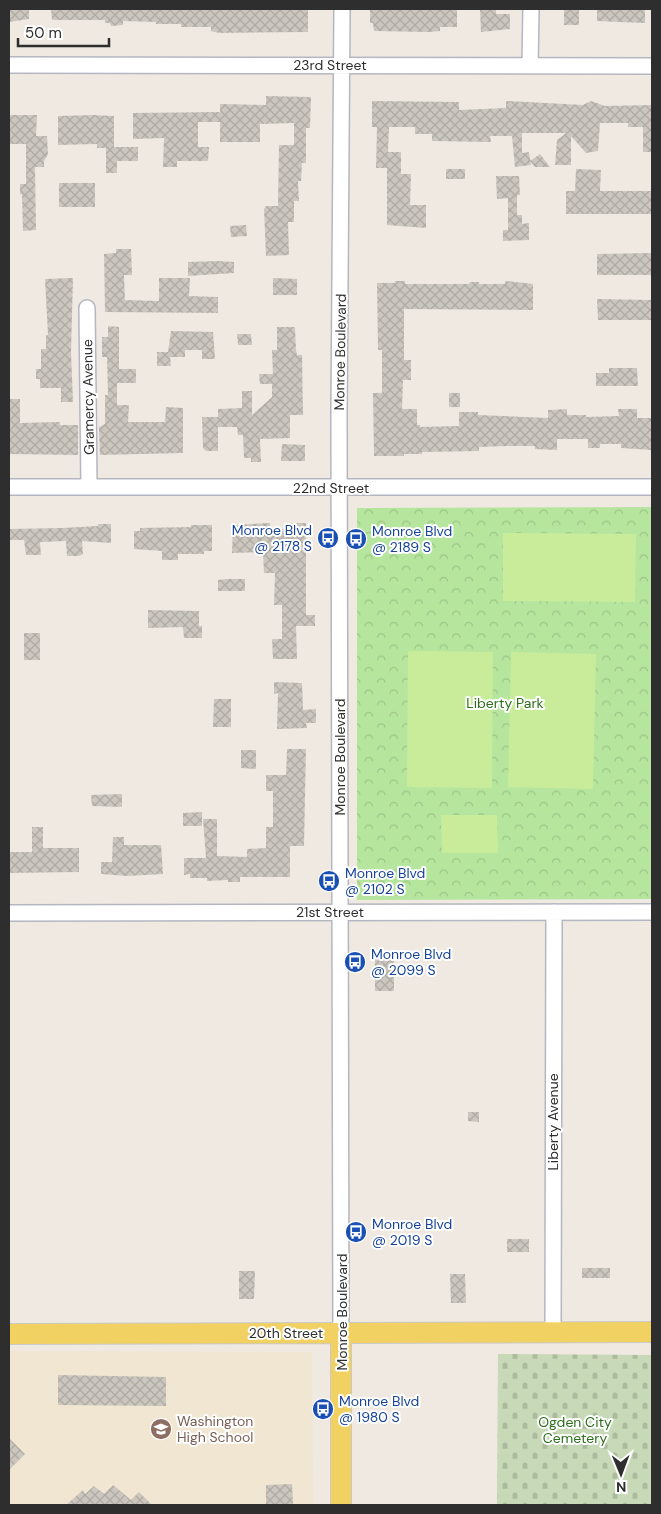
<svg xmlns="http://www.w3.org/2000/svg" width="661" height="1514" viewBox="0 0 661 1514" font-family="'DM Sans',sans-serif">
<style>
.education{fill:#f0e6d1}
.cemetery{fill:url(#cemetery-stones)}
.park{fill:url(#park-crowns)}
.pitch{fill:#c9ec9a}
.building{fill:url(#building-cross-hatch)}
.lines{fill:none;stroke-linecap:round;stroke-linejoin:round}
.minor-casing{stroke:#b4b7c1;stroke-width:18}
.major-casing{stroke:#c9c9c9;stroke-width:22}
.minor{stroke:#fff;stroke-width:15}
.major{stroke:#f2d163;stroke-width:20}
.labels{text-anchor:middle;stroke-width:4;stroke-linejoin:round;paint-order:stroke}
.street-label{font-size:14px;fill:#2e2e2e;stroke:#fff}
.transit-label{font-size:14px;fill:#164399;stroke:#fff;text-anchor:start}
.park-label{font-size:14px;fill:#2c6e1b;stroke:#fff}
.education-label{font-size:14px;fill:#785e54;stroke:#fff;text-anchor:start}
</style>
<defs>
<pattern id="cemetery-stones" width="16" height="16" patternUnits="userSpaceOnUse" patternTransform="scale(1.25)"><rect width="16" height="16" fill="#c8d9b8"/><path d="M2 7V4a2 2 0 0 1 4 0v3zM10 15v-3a2 2 0 0 1 4 0v3z" fill="#acbb9e"/></pattern>
<pattern id="park-crowns" width="20" height="18" patternUnits="userSpaceOnUse" patternTransform="scale(1.25)"><rect width="20" height="18" fill="#b6e59e"/><path d="M2 6a3 3 0 1 1 6 0M12 15a3 3 0 1 1 6 0" fill="none" stroke="#9dc588"/></pattern>
<pattern id="building-cross-hatch" width="8" height="8" patternUnits="userSpaceOnUse" patternTransform="scale(1.25)"><rect width="8" height="8" fill="#cbc7bf"/><path d="M0 0l8 8M0 8l8-8" fill="none" stroke="#afaba4"/></pattern>
</defs>
<rect width="100%" height="100%" fill="#efe9e1"/>
<path class="education" d="M9 1351 312 1352 313 1505H9Z"/>
<path class="cemetery" d="M498 1354 652 1355V1505H497Z"/>
<path class="park" d="M652 507V899L357 900V508Z"/>
<path class="pitch" d="M503 533 636 534 635 602 503 601Z
M408 651 493 652 492 788 407 787Z
M511 652 596 654 593 789 508 787Z
M441 815H497L498 853H442Z"/>
<path class="building" d="M9 9H29V19L9 22Z
M51 9H308V32L219 33 211 31V27H181V24H156V22L123 21V25L111 26 110 23H105V20H52Z
M370 9H457V27H440V31L429 32 374 31 373 23H370Z
M564 9H579V25H564Z
M597 9H645V23L597 21Z
M480 10H496V14H510V29L481 32Z
M266 96 311 97 310 128H306V163H302L301 181H298L299 201H294V222H288L289 255 266 256 264 209 266 206H278L279 145H294V123L260 124V142H220V122H198V147H209L208 161H177V167H163L164 138 133 139V113L220 112V104L266 105Z
M372 101 459 102V110L506 108V101L583 105 591 101 605 106 652 105V152H643V127H628V123H600L598 151 586 153 571 136V165H555L557 140 566 133H522V153L529 152 531 165 515 167 512 136H490L491 142 432 141V134H415V127H389L388 152H401V174H411L410 205H426V228L387 225V168H376L377 127H372Z
M9 115H37L36 136H47L48 154 44 161V167H35L36 230 23 231 22 194H20V184H26V144H9Z
M93 115 114 116V147H138V161H117V173H106V148H97V144L58 145V116Z
M540 154 550 167H535L530 161Z
M446 169H465V179H446Z
M576 169 601 170 600 191H652V214H566V191H575Z
M496 176H519L520 195H517V215H522V224L529 223V240L503 241V230H508V198L497 199Z
M59 183H95V207H59Z
M246 225 247 236 231 237 230 226Z
M116 249H131L132 275H124L125 300 159 301V278H190L189 296 218 297V313L105 312 104 254 116 253Z
M652 253V275H597V254Z
M218 261 234 262V273L188 276V262Z
M73 278 71 352 73 402H61V388H40V379H36V369H41V349H46V335H48L45 279Z
M273 278 297 279V295H273Z
M395 281H405V284H469L470 282H479V284H505V281L533 284V310L404 309V360H411V380H403L402 409H417V425H420V427L459 426V412H478V415L548 418V410L567 409V415H586V417L619 416 618 409H637V418H652L651 450 621 448V444H600V448H588V439H557V450L535 449V446H507L479 447V451L422 452V454H404V456H374L373 393H382V350H378L377 283H395Z
M597 299 652 300V320H598Z
M108 326 119 327V369H136V383H117V405H129L128 422H165L166 407 183 408V453L100 455 99 427 105 424V395H108L107 357H102V337H108Z
M277 327H295L296 350 297 355H302L303 415H290V438L260 439 261 462H251V458H244L243 435H238L237 427H218V451H206L203 448 202 417H218V409L242 408V391H252V415L272 397V384H260L259 374H273L272 350H277Z
M171 331 213 332 215 359H202V350H185V357H170L171 366H157V352H168Z
M237 334H251L252 345H238Z
M609 368H637L638 386H596V373H609Z
M449 393H460V407H449Z
M9 399H20V423L60 422V425H78V455L9 454Z
M282 444 305 445V461H281Z
M270 523V529H289L288 523H306V615H315V626H296L297 659H273L272 639H282V605H274L275 573H264L263 552 232 553 233 525Z
M98 524H111V543L82 541 83 554 79 556H67L66 541 40 542 41 555H26L24 540H9V529L62 528 98 526Z
M191 525H212V551H204V554H178V560H162V551L134 549V531H140V528L191 527Z
M226 579H245V591H218V580Z
M148 610 199 611V626H202V638H184L183 627 148 628Z
M24 633H40V660H24Z
M274 682 302 683 303 710 316 709V723H306L307 728 277 729 278 693 274 694Z
M214 699H231V727H213Z
M287 749H306L304 846H290V877H240V882H228V880L207 881V878H190V874L184 875V858H206L203 819H217V856L247 857V849L266 848V827H273V791H266V775H286Z
M241 750H256V769L241 768Z
M122 794V807L92 806 91 795Z
M202 812V826H183V813Z
M32 827H43V848H79V872L9 873V852H32Z
M113 837H124V845H161L163 874 127 876 101 874V862H112Z
M375 954H394V991H375Z
M468 1112H479V1122L468 1121Z
M507 1239H529V1252H507Z
M582 1268H610V1278H582Z
M239 1271H255L254 1299H239Z
M450 1274H465L466 1303H451Z
M58 1375 166 1377V1406L58 1405Z
M9 1438 25 1454 9 1470Z
M292 1484 293 1505H266V1485Z
M113 1485 131 1500 139 1492 152 1505H66L83 1490 85 1494 94 1486 104 1494Z"/>
<g class="lines">
<g class="minor-casing">
<path id="minor" d="M9 65 652 66
M530 66 531 9
M87 308 89 487
M9 487H652
M9 913 652 912
M553 1332 554 912
M341 1333 339 414 342 9"/>
</g>
<g class="major-casing">
<path id="major" d="M9 1334 652 1332
M341 1505V1333"/>
</g>
<use href="#minor" class="minor"/>
<use href="#major" class="major"/>
</g>
<defs>
<g id="bus-disc" transform="scale(1.125)"><circle r="9.5" fill="#1a4fb4" stroke="#fff"/><path d="M-5-6H5V4H4V6H2V4H-2V6H-4V4H-5ZM-3.5-4V0h7V-4ZM-3.5 1.2v1.5H-2V1.2ZM2 1.2v1.5H3.5V1.2Z" fill="#fff"/></g>
<g id="school-disc" transform="scale(1.125)"><circle r="9.5" fill="#8d6e63" stroke="#fff"/><path d="M0-5L7-2L0 1L-7-2ZM-4 1L0 2.5L4 1V4Q0 6-4 4Z" fill="#fff"/></g>
</defs>
<g fill-rule="evenodd">
<use href="#bus-disc" x="328" y="538"/>
<use href="#bus-disc" x="356" y="539"/>
<use href="#bus-disc" x="329" y="881"/>
<use href="#bus-disc" x="355" y="962"/>
<use href="#bus-disc" x="356" y="1232"/>
<use href="#bus-disc" x="323" y="1409"/>
<use href="#school-disc" x="161" y="1429"/>
</g>
<g class="labels">
<g class="street-label">
<text x="330" y="70">23rd Street</text>
<text transform="translate(340 352) rotate(-89)" y="5">Monroe Boulevard</text>
<text transform="translate(88 397) rotate(-91)" y="5">Gramercy Avenue</text>
<text x="331" y="493">22nd Street</text>
<text transform="translate(340 757) rotate(-90)" y="5">Monroe Boulevard</text>
<text x="330" y="917">21st Street</text>
<text transform="translate(553 1122) rotate(-90)" y="5">Liberty Avenue</text>
<text transform="translate(342 1312) rotate(-90)" y="5">Monroe Boulevard</text>
<text x="286" y="1338">20th Street</text>
</g>
<g class="transit-label">
<text x="312" y="535" text-anchor="end">Monroe Blvd<tspan x="312" dy="16">@ 2178 S</tspan></text>
<text x="372" y="536">Monroe Blvd<tspan x="372" dy="16">@ 2189 S</tspan></text>
<text x="345" y="878">Monroe Blvd<tspan x="345" dy="16">@ 2102 S</tspan></text>
<text x="371" y="959">Monroe Blvd<tspan x="371" dy="16">@ 2099 S</tspan></text>
<text x="372" y="1229">Monroe Blvd<tspan x="372" dy="16">@ 2019 S</tspan></text>
<text x="339" y="1406">Monroe Blvd<tspan x="339" dy="16">@ 1980 S</tspan></text>
</g>
<g class="park-label">
<text x="505" y="708">Liberty Park</text>
<text x="575" y="1427">Ogden City<tspan x="575" dy="16">Cemetery</tspan></text>
</g>
<g class="education-label">
<text x="177" y="1426">Washington<tspan x="177" dy="16">High School</tspan></text>
</g>
</g>
<rect width="661" height="1514" fill="none" stroke="#2e2e2e" stroke-width="20"/>
<g transform="translate(621 1474) rotate(179)" stroke="#ffffff" stroke-width="4" paint-order="stroke">
<path d="M0-4L9 19L0 12L-9 19Z" fill="#2e2e2e"/>
<text y="-8" font-size="14" font-weight="bold" text-anchor="middle" fill="#2e2e2e">N</text>
</g>
<path d="M18 38v8h91v-8" fill="none" stroke="#2e2e2e" stroke-width="2.5"/>
<text x="25" y="38" font-size="15" fill="#2e2e2e" stroke="#ffffff" stroke-width="4" paint-order="stroke">50 m</text>
</svg>
